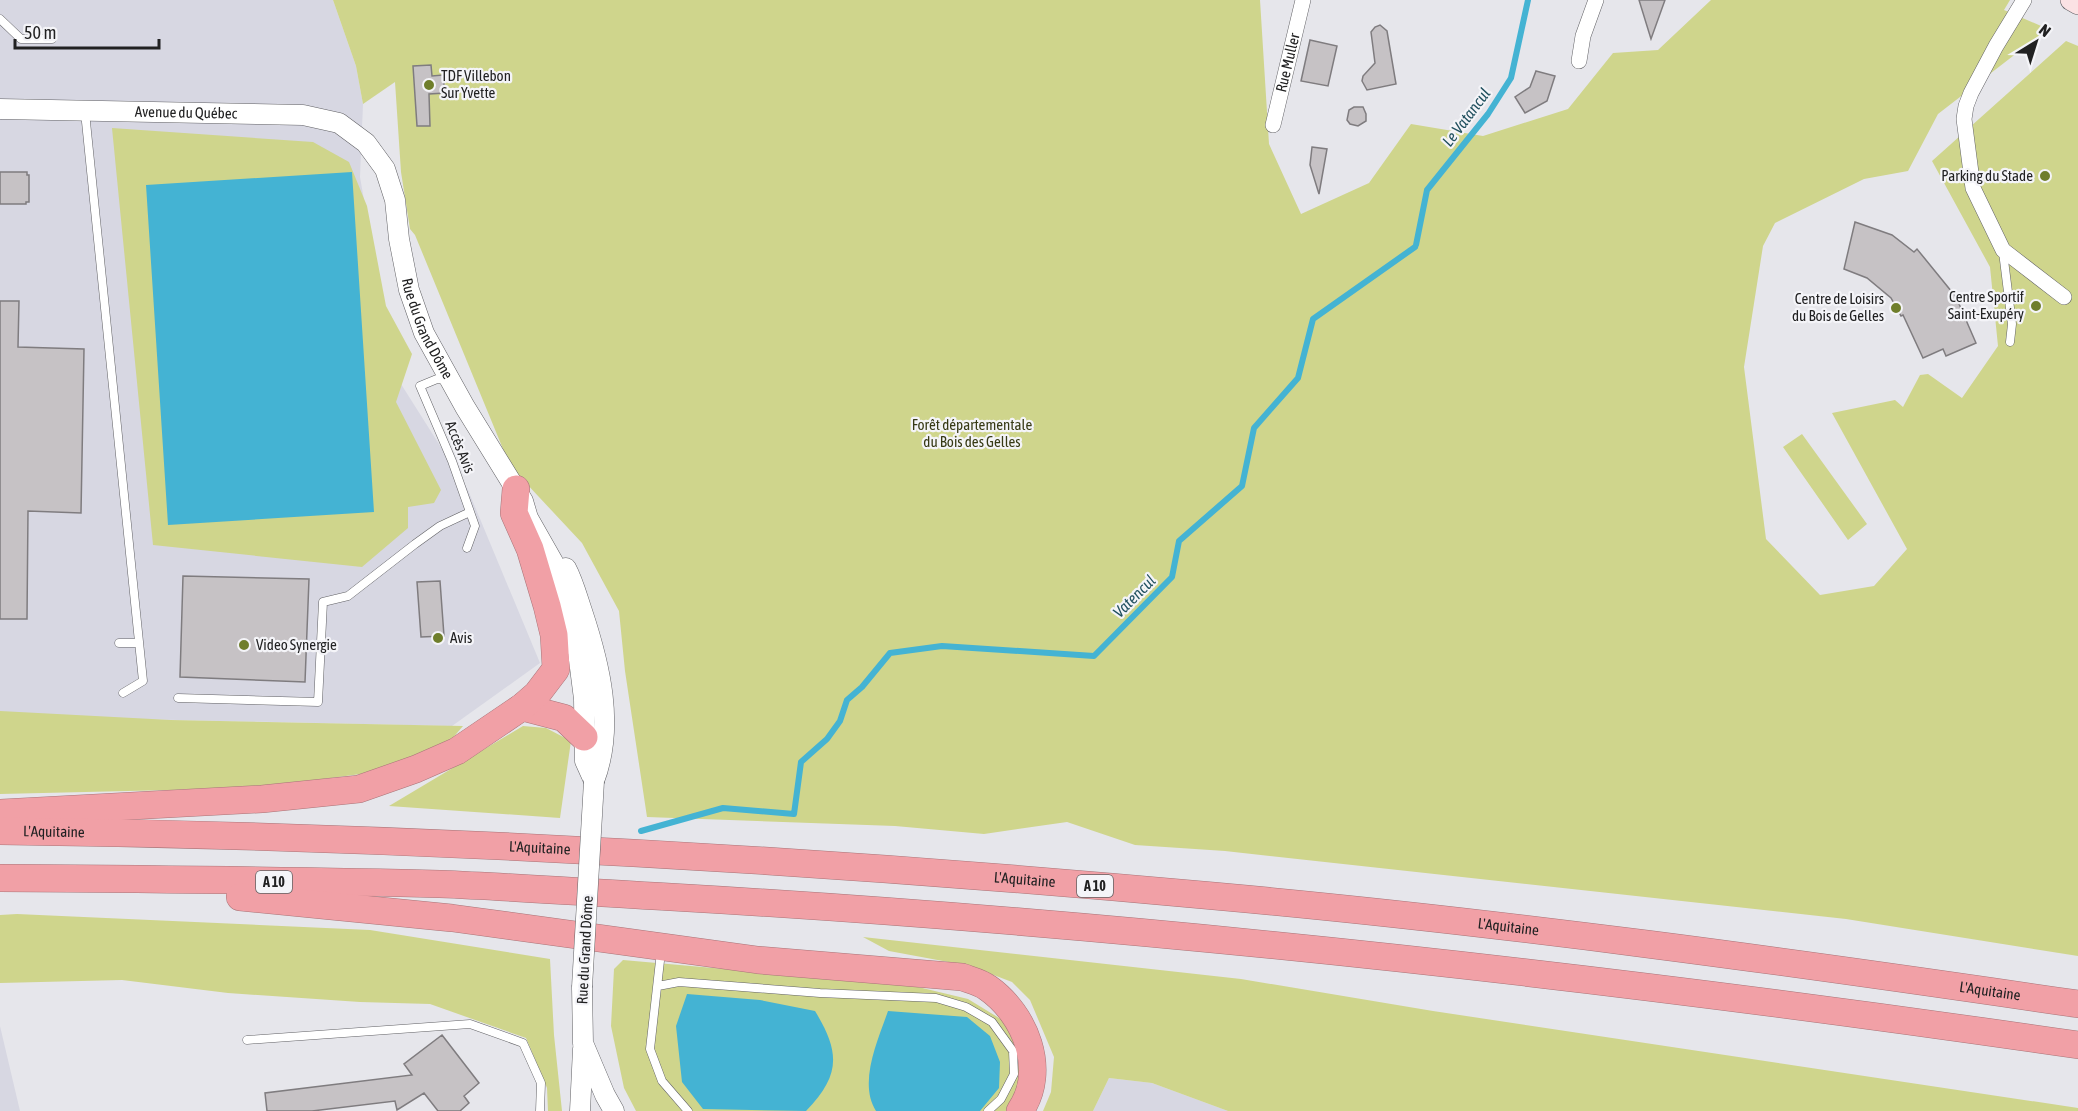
<svg xmlns="http://www.w3.org/2000/svg" width="2078" height="1111" viewBox="0 0 2078 1111" font-family="'Asap Condensed',sans-serif">
<style>
.built{fill:#d7d7e2}
.green{fill:#cfd58c}
.water{fill:#44b3d3}
.lines{fill:none;stroke-linecap:round;stroke-linejoin:round}
.stream{stroke:#44b3d3;stroke-width:6}
.building{fill:#c6c2c5;stroke:#7f7c7f;stroke-width:1.5}
.service-casing{stroke:#616165;stroke-width:9}
.minor-casing{stroke:#616165;stroke-width:16}
.tertiary-casing{stroke:#616165;stroke-width:21}
.secondary-casing{stroke:#616165;stroke-width:22}
.motorway-casing{stroke:#a87478;stroke-width:28}
.service{stroke:#fff;stroke-width:8}
.minor{stroke:#fff;stroke-width:15}
.tertiary{stroke:#fff;stroke-width:20}
.secondary{stroke:#fbe2e4;stroke-width:21}
.motorway{stroke:#f1a0a6;stroke-width:27}
.tertiary-bridge-casing{stroke:#616165;stroke-width:21;stroke-linecap:butt}
.tertiary-bridge{stroke:#fff;stroke-width:20}
.poi-dot{fill:#6f7e2b;stroke:#f4f4f8;stroke-width:2}
.labels{text-anchor:middle;stroke-width:4.5;stroke-linejoin:round;paint-order:stroke}
.shield{fill:#f4f4f8;stroke:#606062;stroke-width:1.5}
.shield-label{font-size:14px;font-weight:bold;fill:#212122}
.street-label{font-size:15px;fill:#212122;stroke:#f4f4f8}
.poi-label{font-size:15px;fill:#212122;stroke:#f4f4f8;text-anchor:start}
.park-label{font-size:15px;fill:#373a15;stroke:#f4f4f8}
.water-label{font-size:16px;font-style:italic;fill:#22515f;stroke:#f4f4f8}
</style>
<rect width="100%" height="100%" fill="#e6e6eb"/>
<path class="built" d="M0 0H333L356 66 363 104 360 177 394 373 468 490 540 663 452 726 0 716Z
M0 1026 20 1111H0Z
M1109 1078 1152 1083 1228 1111H1093Z"/>
<path class="green" d="M333 0H1260L1269 144 1301 214 1369 183 1411 124 1483 136 1568 109 1613 53 1658 50 1711 0H2010L2004 10 2048 29 1938 114 1908 171 1864 179 1775 223 1763 246 1744 367 1766 539 1820 595 1874 586 1907 549 1832 413 1895 400 1903 407 1920 375 1928 374 1962 398 1998 346 1990 267 1932 161 2066 41 2078 46V956L1846 919 1225 851 1135 845 1067 822 984 834 895 826 647 817 625 671 619 611 582 543 510 466 415 235 410 229 401 172 395 82 363 104 356 66Z
M112 128 313 142 349 162 367 206 386 306 412 354 396 402 441 490 434 503 408 507V528L362 567 153 545Z
M1802 434 1867 524 1848 540 1783 447Z
M0 711 171 720 463 726 451 740 375 772 258 788 0 794Z
M523 726 546 728 571 741 560 818 389 806Z
M17 914 370 930 550 959 554 1035 562 1111H548L547 1088 526 1038 430 1004 360 1002 228 993 122 980 0 983V915Z
M863 937 1241 979 1433 1011 2078 1108V1111H1228L1152 1083 1109 1078 1093 1111H1043L1051 1092 1054 1057 1030 1000 1012 982 970 966 889 951Z
M623 960 914 986 968 999 1004 1021 1021 1051 1023 1083 1010 1111H636L624 1088 611 1026 614 969Z"/>
<path class="water" d="M352 172 374 512 168 525 146 185Z
M687 994 760 1000 815 1011C840 1052 841 1075 806 1111L703 1109 682 1082 676 1026Z
M888 1011 967 1017 990 1036 1000 1062 999 1088 980 1111H876C858 1083 878 1040 888 1011Z"/>
<g class="lines">
<path class="stream" d="M1416 245 1427 190 1488 114 1511 78 1528 0
M641 831 723 808 794 814 801 762 827 739 840 721 847 700 862 687 890 653 942 646 1094 656 1172 577 1179 541 1242 486 1254 428 1298 378 1313 319 1415 247"/>
</g>
<path class="building" d="M1639 0H1665L1651 39Z
M1380 25 1387 31 1396 84 1367 90 1362 81 1363 76 1375 63 1371 32 1375 27Z
M1310 40 1337 46 1328 86 1301 81Z
M431 65 432 76 443 75 445 93 429 94 430 126H417L413 66Z
M1536 71 1555 76 1547 101 1525 113 1515 97 1530 87Z
M1354 107H1363L1366 114V121L1358 126 1350 124 1347 120 1349 110Z
M1312 147 1327 149 1319 194 1310 165Z
M0 172H27V175H29V202H26V204H0Z
M1855 222 1892 235 1914 252 1917 249 1956 297 1976 343 1946 356 1943 349 1923 358 1903 315 1901 316 1891 298 1867 278 1844 269Z
M0 301H19L18 347 84 349 81 513 28 511 27 619H0Z
M183 576 309 579 305 682 180 677Z
M440 581 444 636 421 637 417 582Z
M442 1035 479 1083 464 1096 469 1103 460 1111H438L424 1093 397 1110 395 1101 312 1111H267L265 1093 412 1075 404 1064Z"/>
<g class="lines">
<g class="service-casing">
<path id="service" d="M0 19 21 39H52
M85 112 143 681 123 693
M2003 252 2012 324 2010 342
M448 380 437 379 420 386 452 461 475 526 467 548
M119 643H138
M178 698 318 702 323 602 348 596 415 544 440 526 470 512
M661 952 650 1049 662 1081 688 1111
M658 986 679 982 820 993 936 998 966 1007 992 1022 1013 1051 1014 1074 1001 1099 988 1111
M247 1040 470 1024 523 1043 541 1083 540 1111"/>
</g>
<g class="minor-casing">
<g id="minor">
<path d="M2024 0 1996 46 1971 93 1966 106 1964 119 1973 188 2003 250 2064 297"/>
<path d="M1579 61 1583 36 1596 0"/>
<path id="s1" d="M1273 125 1303 0"/>
</g>
</g>
<g class="tertiary-casing">
<g id="tertiary">
<path id="s2" d="M0 109 303 115 339 123 366 143 385 169 395 200 399 239 409 290 424 333 465 407 523 501 528 518 553 562 578 652 584 699 585 761 594 781"/>
<path d="M566 568C573 581 577 596 582 611 600 665 615 726 594 781"/>
<path d="M582 987 583 1043 605 1095 614 1111"/>
<path d="M580 1111 583 1049"/>
</g>
</g>
<g class="secondary-casing">
<path id="secondary" d="M2071 0 2078 4"/>
</g>
<g class="motorway-casing">
<g id="motorway">
<path d="M522 707 564 718 584 737"/>
<path d="M0 813 262 799 359 789 416 769 457 751 522 707 537 694 556 669 554 635 547 606 530 549 514 513 516 489"/>
<path id="s3" d="M0 831C405 836 811 859 1214 896 1503 922 1791 962 2078 1004"/>
<path d="M0 878C147 879 294 880 440 884 517 887 594 893 671 897 1142 924 1611 977 2078 1045"/>
<path d="M240 897 452 918 758 960 962 977C970 980 980 982 988 988 1025 1014 1048 1070 1020 1111"/>
</g>
</g>
<use href="#service" class="service"/>
<use href="#minor" class="minor"/>
<use href="#tertiary" class="tertiary"/>
<use href="#secondary" class="secondary"/>
<use href="#motorway" class="motorway"/>
<g class="tertiary-bridge-casing">
<path id="tertiary-bridge" d="M582 987 594 781"/>
</g>
<use href="#tertiary-bridge" class="tertiary-bridge"/>
</g>
<g class="poi-dot">
<circle cx="429" cy="85" r="6"/>
<circle cx="2045" cy="176" r="6"/>
<circle cx="2036" cy="306" r="6"/>
<circle cx="1896" cy="308" r="6"/>
<circle cx="438" cy="638" r="6"/>
<circle cx="244" cy="645" r="6"/>
</g>
<g class="labels">
<g class="shield">
<rect x="256" y="871" width="36" height="22" rx="4.5"/>
<rect x="1077" y="875" width="36" height="22" rx="4.5"/>
</g>
<g class="shield-label">
<text x="274" y="887">A 10</text>
<text x="1095" y="891">A 10</text>
</g>
<g class="street-label">
<text dy="5" stroke="none"><textPath href="#s1" startOffset="64">Rue Muller</textPath></text>
<text dy="5" stroke="none"><textPath href="#s2" startOffset="186">Avenue du Québec</textPath></text>
<text dy="5" stroke="none"><textPath href="#s2" startOffset="572">Rue du Grand Dôme</textPath></text>
<text transform="translate(460 447) rotate(68)" y="5">Accès Avis</text>
<text dy="5" stroke="none"><textPath href="#s3" startOffset="54">L'Aquitaine</textPath></text>
<text dy="5" stroke="none"><textPath href="#s3" startOffset="540">L'Aquitaine</textPath></text>
<text dy="5" stroke="none"><textPath href="#s3" startOffset="1026">L'Aquitaine</textPath></text>
<text dy="5" stroke="none"><textPath href="#s3" startOffset="1512">L'Aquitaine</textPath></text>
<text transform="translate(585 950) rotate(-87)" y="5">Rue du Grand Dôme</text>
<text dy="5" stroke="none"><textPath href="#s3" startOffset="1998">L'Aquitaine</textPath></text>
</g>
<g class="poi-label">
<text x="441" y="81">TDF Villebon<tspan x="441" dy="17">Sur Yvette</tspan></text>
<text x="2033" y="181" text-anchor="end">Parking du Stade</text>
<text x="2024" y="302" text-anchor="end">Centre Sportif<tspan x="2024" dy="17">Saint-Exupéry</tspan></text>
<text x="1884" y="304" text-anchor="end">Centre de Loisirs<tspan x="1884" dy="17">du Bois de Gelles</tspan></text>
<text x="450" y="643">Avis</text>
<text x="256" y="650">Video Synergie</text>
</g>
<g class="park-label">
<text x="972" y="430">Forêt départementale<tspan x="972" dy="17">du Bois des Gelles</tspan></text>
</g>
<g class="water-label">
<text transform="translate(1466 117) rotate(-53)" y="6">Le Vatancul</text>
<text transform="translate(1134 596) rotate(-45)" y="6">Vatencul</text>
</g>
</g>
<g transform="translate(2036 42) rotate(38)" stroke="#f4f4f8" stroke-width="4.5" paint-order="stroke">
<path d="M0-4.5L10 22L0 15L-10 22Z" fill="#212122"/>
<text y="-9" font-size="16" font-weight="bold" text-anchor="middle" fill="#212122">N</text>
</g>
<path d="M15 39v9h144v-9" fill="none" stroke="#212122" stroke-width="3"/>
<text x="24" y="39" font-size="18" fill="#212122" stroke="#f4f4f8" stroke-width="4.5" paint-order="stroke">50 m</text>
</svg>
